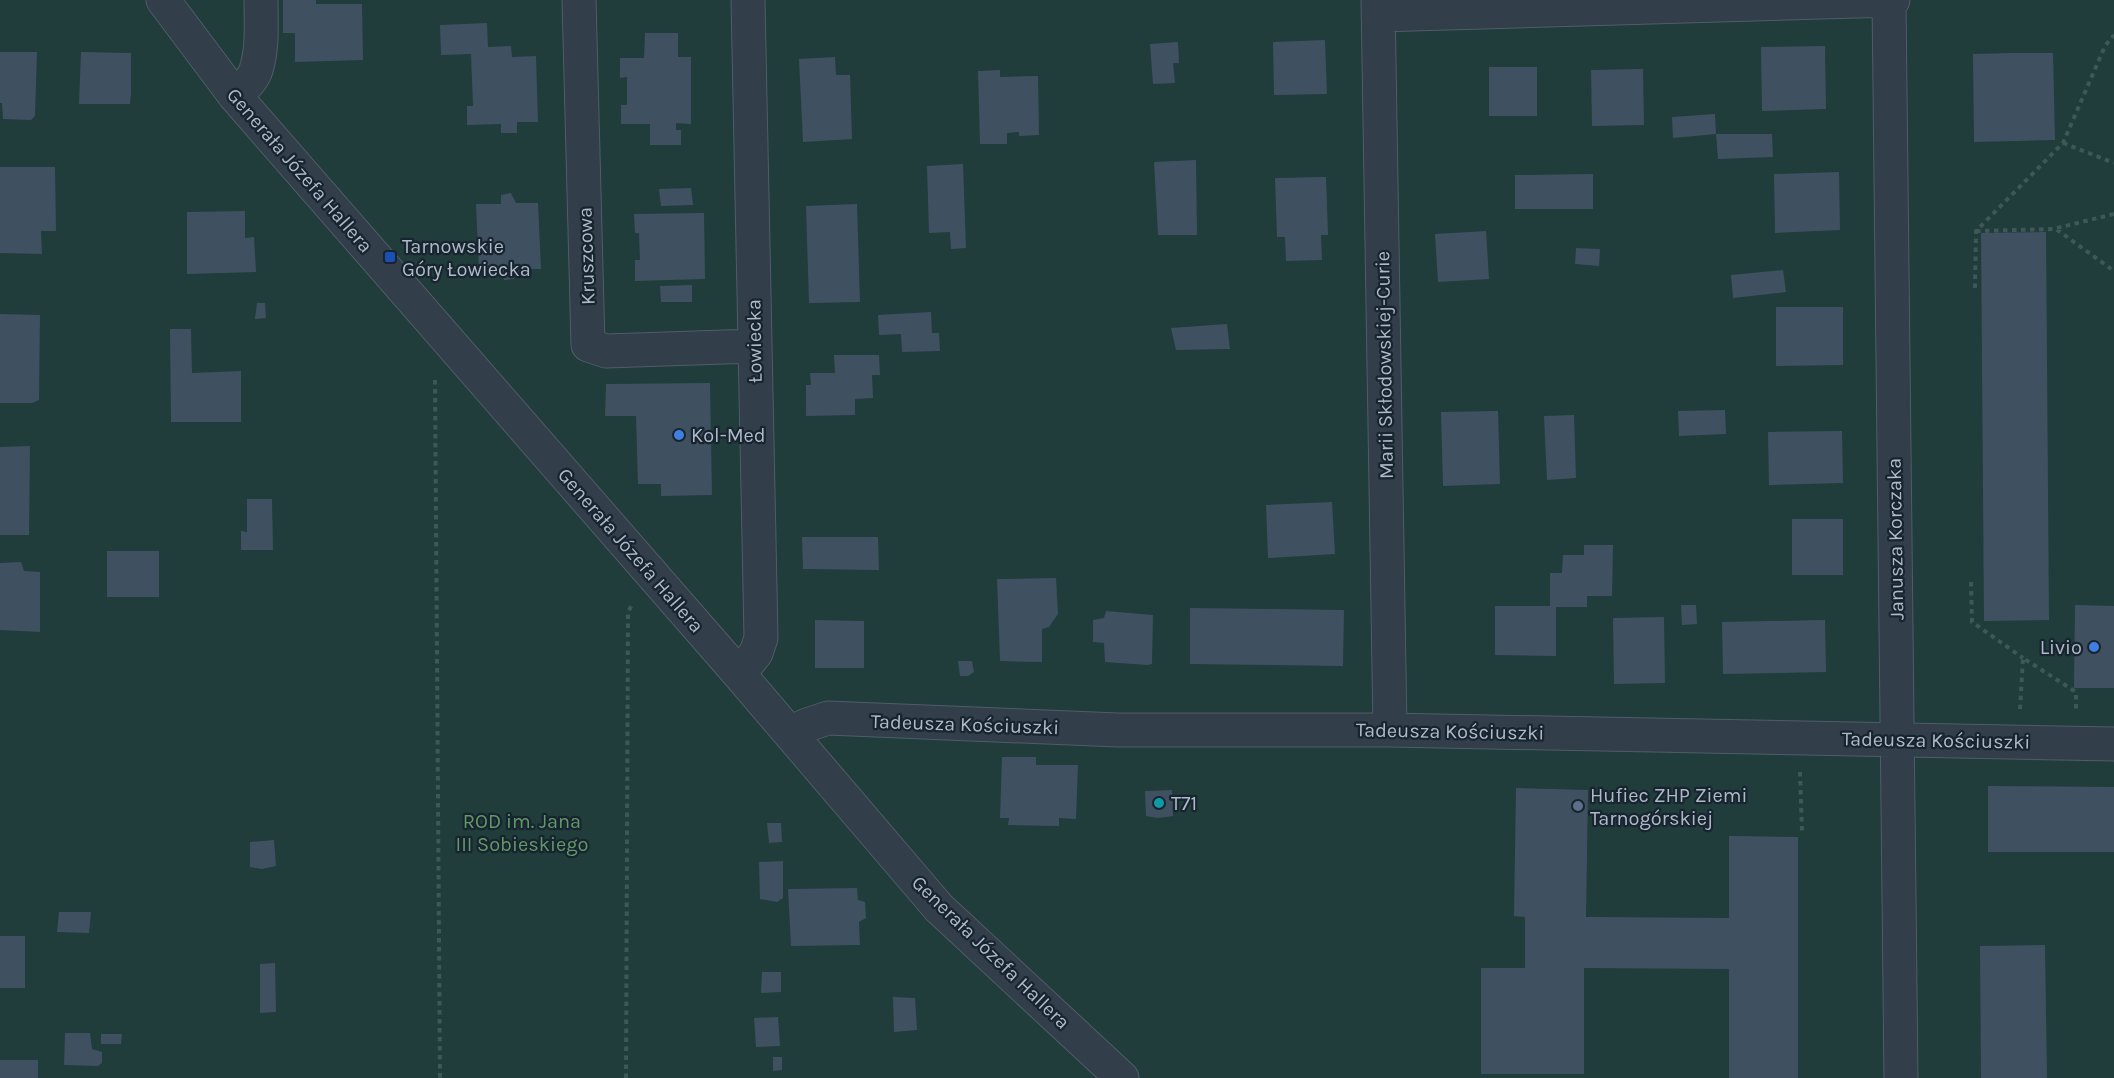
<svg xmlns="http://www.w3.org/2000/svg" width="2114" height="1078" viewBox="0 0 2114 1078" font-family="Karla,sans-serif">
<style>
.green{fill:#203c3b}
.building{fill:#3f5160}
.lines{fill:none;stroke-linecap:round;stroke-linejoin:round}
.minor-casing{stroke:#505d68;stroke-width:35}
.path{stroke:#3e5858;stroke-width:4;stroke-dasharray:4.5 4.5;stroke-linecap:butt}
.minor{stroke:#323f4b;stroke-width:33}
.transit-dot{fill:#1a4fb4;stroke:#18242f;stroke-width:2}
.shop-dot{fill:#3f7fe0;stroke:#18242f;stroke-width:2}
.culture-dot{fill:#0f9aa8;stroke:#18242f;stroke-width:2}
.service-dot{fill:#5c6f8a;stroke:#18242f;stroke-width:2}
.labels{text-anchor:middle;stroke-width:4.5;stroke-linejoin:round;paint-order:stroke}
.street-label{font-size:20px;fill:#adbac7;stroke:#18242f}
.poi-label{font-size:20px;fill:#adbac7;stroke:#18242f;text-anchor:start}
.park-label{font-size:20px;fill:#629a67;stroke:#18242f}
</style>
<rect width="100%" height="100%" fill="#1e2e3b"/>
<path class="green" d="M0 0H2114V1078H0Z"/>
<path class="building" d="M283 0H316V4H362L363 60 295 62V33H283Z
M487 23 488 47 511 46 512 57 536 56 538 122H517V133H501V124L467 125V106H473L471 54 441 55 440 25Z
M645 33H678V57H691V124L676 123V130H681V145H650V124H621V105H627V77L620 78V58H644Z
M1325 40 1327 94 1274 95 1273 42Z
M1178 42 1179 63H1173L1175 83 1153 84 1150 44Z
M1825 46 1826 109 1762 111 1761 47Z
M0 52H37L35 116 31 120 3 119 2 103H0Z
M81 52 131 53V93L130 104H79Z
M2013 53H2053L2055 140 1974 142 1973 54Z
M835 57 836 75H850L852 139 803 142 799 59Z
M1489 67H1537V116H1489Z
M1643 69 1644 125 1592 126 1591 70Z
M1000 70V77L1038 76 1039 135 1019 136V132L1007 133V144H980L978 71Z
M1715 114 1716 134 1673 138 1672 117Z
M1716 134H1772L1773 157 1718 159Z
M1196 160 1197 235H1158L1154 162Z
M963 164 966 248 951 249 950 232 929 233 927 166Z
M0 167H55L56 231H41L42 254 0 253Z
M1839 172 1840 230 1775 233 1774 174Z
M1593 174V209H1515V175Z
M1326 177 1328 235H1321L1322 260 1286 261 1285 237H1277L1275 178Z
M691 188 693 205 661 206 659 189Z
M511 193 516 203H538L541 269H515L514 279 504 280 501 270H479L476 204H501V195Z
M857 204 860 302 809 303 806 206Z
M245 211V238L254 237 256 272 187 274V212Z
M704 213 705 279 635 281V260H640L639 233H635L634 214Z
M1486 231 1489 279 1438 282 1435 234Z
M2046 232 2049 620 1984 621 1981 233Z
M1576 248 1600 249 1599 266 1575 264Z
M1783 270 1786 292 1733 298 1731 275Z
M692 285V302H661L660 286Z
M257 303H265L266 318 255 319Z
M1776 307H1843V365L1776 366Z
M931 312 932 333H939L940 351 902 352 901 334 879 335 878 315Z
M0 314 40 315 39 400 32 403H0Z
M1227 324 1230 349 1176 350 1171 328Z
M170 329H191L192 373 241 371V422H171Z
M834 355H879L880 375H872L873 398 855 399V415L806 416V385H811L810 373H835Z
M710 383 712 495 661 496V484H638L636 416H605L606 384Z
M1725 410 1726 434 1679 436 1678 411Z
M1498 411 1500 484 1443 486 1441 412Z
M1574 415 1576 478 1547 480 1544 416Z
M1842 431 1843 483 1769 485 1768 432Z
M30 446 29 535H0V447Z
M247 499H272L273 550H241V531L247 532Z
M1332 502 1335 554 1268 558 1266 505Z
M1792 519H1843V575H1792Z
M802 537H878L879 570 803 569Z
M1584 545H1613L1612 596H1587V607H1556V656L1495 655V606H1550V573H1562L1563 555H1584Z
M107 551H159V597H107Z
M21 562 24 571 40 572V632L0 630V563Z
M1056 578 1058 614 1049 627 1042 629V662L1000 661 997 579Z
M1681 605H1696L1697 624 1682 625Z
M2075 605 2114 606V688H2074Z
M1190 608 1344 610 1343 666 1190 664Z
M1106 611 1153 615 1152 664 1147 665 1105 662 1104 643 1093 642V620L1104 618Z
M1664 617 1665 683 1614 684 1613 618Z
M815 620 864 621V668H815Z
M1825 620 1826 672 1723 674 1722 622Z
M958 661H972L974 672 968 676H960Z
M1002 757H1036V765H1078L1076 819 1059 818V826L1008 825 1009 818H1000Z
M1988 786 2114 787V852H1988Z
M1516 788 1588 790 1586 917 1729 918V836L1798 837V1078H1729V969L1584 968V1074H1481V968H1525V917L1514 916Z
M1172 790 1173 816 1158 818 1146 816 1145 791Z
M767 823H781L782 842 769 843Z
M274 840 276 866 262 869 250 867V842Z
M783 861V898L777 902 760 899 759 862Z
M857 888 858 900 865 902 866 918 859 922 860 945 791 946 788 889Z
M59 912H91L89 933 57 932Z
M0 936H25V988H0Z
M2045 945 2047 1078H1981L1980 946Z
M275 963 276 1012 260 1013V964Z
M762 972H781V992L761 993Z
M893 997 915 998 917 1030 894 1032Z
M778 1017 780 1046 756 1047 754 1018Z
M65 1033H90L92 1049 102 1052V1063L98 1066 64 1065Z
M101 1034H122L121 1044H101Z
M773 1057H782V1070L773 1071Z
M0 1060H38V1078H0Z"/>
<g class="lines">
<g class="minor-casing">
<path id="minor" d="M163 0 235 96 739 674 939 908 1122 1078
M579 0 588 345 606 351 754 346
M1378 0 1390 730
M1889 0 1901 1078
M1378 15 1893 0
M235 96C242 89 253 80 256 70 263 48 261 23 261 0
M739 674 756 653 761 638 748 0
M790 733 807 725 828 718 1118 730H1390L2114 744"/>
</g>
<path class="path" d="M2063 143 2114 163
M2057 228 2114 214
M1976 231 2056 229 2114 271
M1975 288 1976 231 2063 143 2105 46 2114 35
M435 380 440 1078
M1971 582 1972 622 2023 658
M2020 709 2023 658 2076 692V709
M1800 772 1802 831
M626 1078 628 612 633 603"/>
<use href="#minor" class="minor"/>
</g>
<rect class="transit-dot" x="384" y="251" width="12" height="12" rx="3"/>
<g class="shop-dot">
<circle cx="679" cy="435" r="6"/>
<circle cx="2094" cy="647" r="6"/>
</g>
<circle class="culture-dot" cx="1159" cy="803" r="6"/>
<circle class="service-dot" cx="1578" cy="806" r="6"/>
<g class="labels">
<g class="street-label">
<text transform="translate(300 170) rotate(49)" y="7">Generała Józefa Hallera</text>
<text transform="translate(586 256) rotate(-92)" y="7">Kruszcowa</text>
<text transform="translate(754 341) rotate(-91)" y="7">Łowiecka</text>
<text transform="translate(1384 365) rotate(-91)" y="7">Marii Skłodowskiej-Curie</text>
<text transform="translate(1895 539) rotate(-91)" y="7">Janusza Korczaka</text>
<text transform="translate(631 550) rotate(49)" y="7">Generała Józefa Hallera</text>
<text transform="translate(965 724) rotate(2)" y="7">Tadeusza Kościuszki</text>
<text transform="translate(1450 731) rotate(1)" y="7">Tadeusza Kościuszki</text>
<text transform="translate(1936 740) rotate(1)" y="7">Tadeusza Kościuszki</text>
<text transform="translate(991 952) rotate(44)" y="7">Generała Józefa Hallera</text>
</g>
<g class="poi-label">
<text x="402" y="253">Tarnowskie<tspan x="402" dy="23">Góry Łowiecka</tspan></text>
<text x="691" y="442">Kol-Med</text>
<text x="2082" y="654" text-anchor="end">Livio</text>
<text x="1590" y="802">Hufiec ZHP Ziemi<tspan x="1590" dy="23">Tarnogórskiej</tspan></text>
<text x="1171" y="810">T71</text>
</g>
<g class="park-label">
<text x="522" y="828">ROD im. Jana<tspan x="522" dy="23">III Sobieskiego</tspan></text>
</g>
</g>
</svg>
